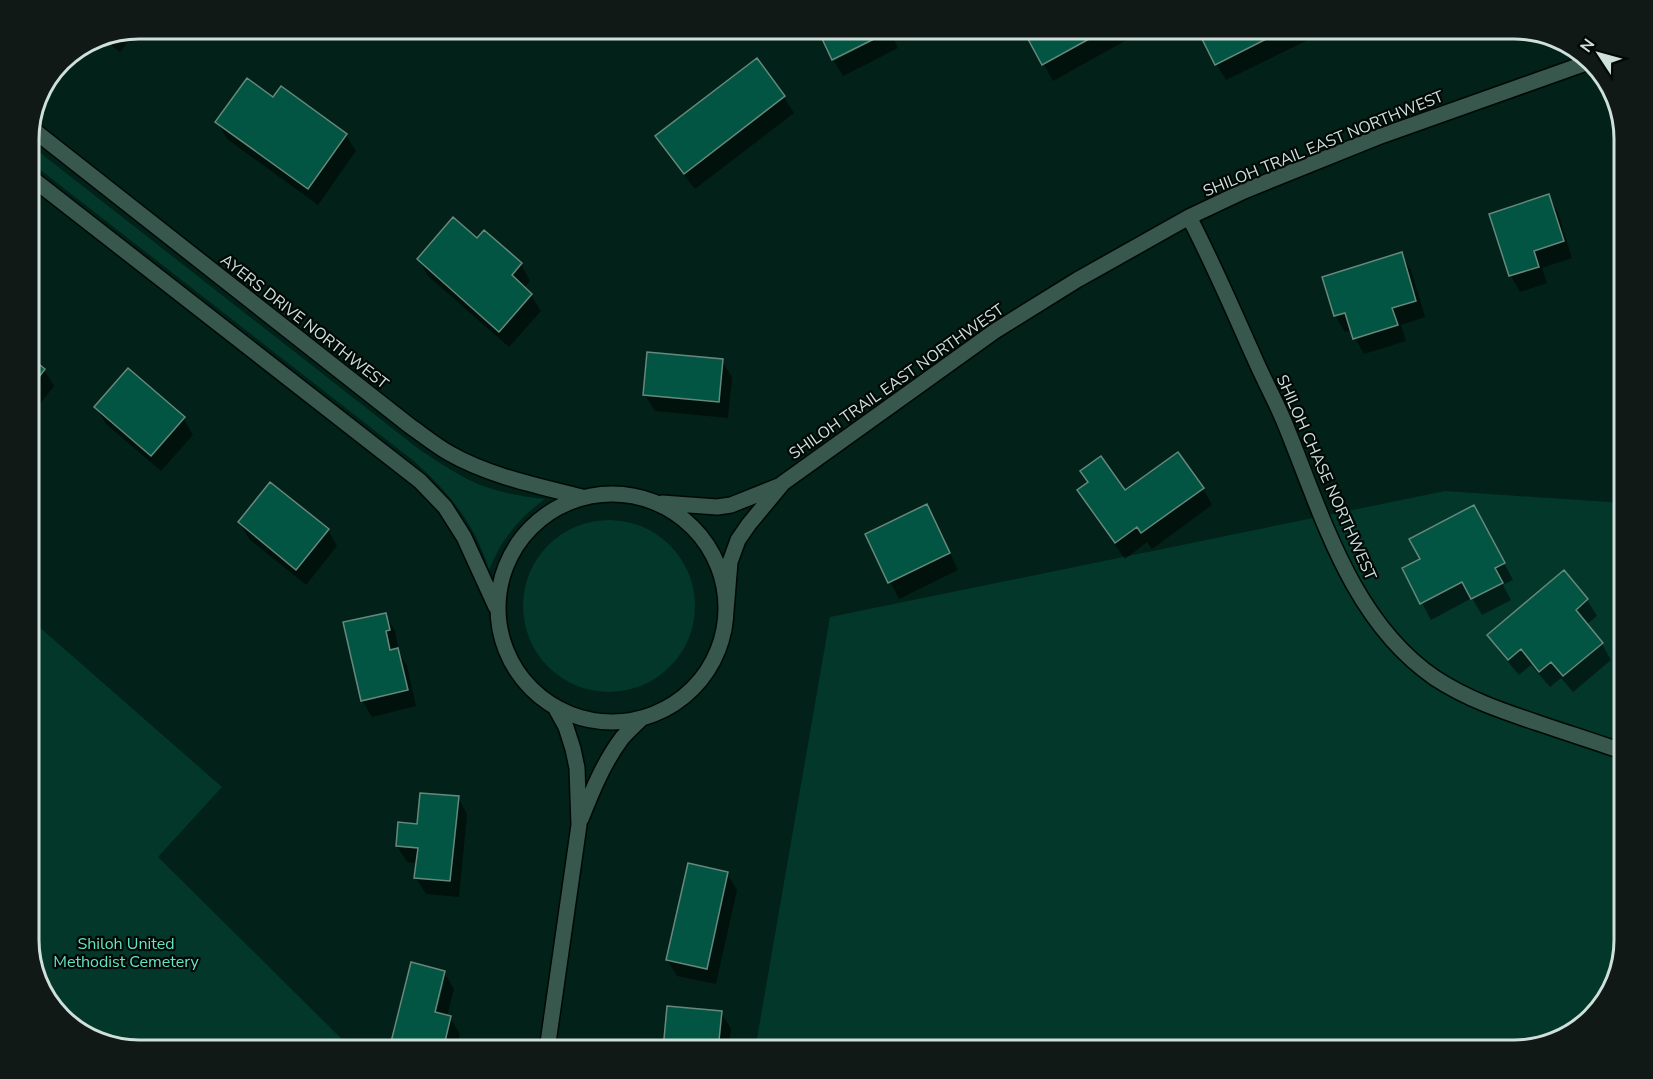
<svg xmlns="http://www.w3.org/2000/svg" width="1653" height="1079" font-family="'Nunito Sans',sans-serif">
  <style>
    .green { fill: #02372a }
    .shadow { fill: #0007; fill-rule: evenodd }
    .building { fill: #025542; stroke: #67887c; stroke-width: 1.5 }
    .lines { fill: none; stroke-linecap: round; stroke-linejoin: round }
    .minor-casing { stroke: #000905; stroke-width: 18 }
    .minor { stroke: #38574d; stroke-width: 15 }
    .labels { text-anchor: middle; stroke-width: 4.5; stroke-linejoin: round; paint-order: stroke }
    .street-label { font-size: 16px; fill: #cfe0da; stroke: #010805 }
    .park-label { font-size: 16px; fill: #66e7c1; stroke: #010805 }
    .rim { fill: none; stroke: #cfe0da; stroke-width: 3 }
  </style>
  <rect width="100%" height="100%" fill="#022118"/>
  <path class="green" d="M 29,144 L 420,450 C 442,464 464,480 489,488 C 507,494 526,497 545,499 C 519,518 501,540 489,570 C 475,524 450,494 415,462 L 29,161 Z
    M 1445,491 L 1624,503 L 1624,940 L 1606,1001 L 1569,1036 L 1514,1050 L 755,1050 L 830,617 Z
    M523 606a86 86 0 1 1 172 0a86 86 0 1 1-172 0Z
    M 29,618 L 222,787 L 158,857 L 353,1050 L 139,1050 L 78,1032 L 43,995 L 29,947 Z"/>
  <path class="shadow" d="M 897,28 L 917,28 L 894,40 L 898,48 L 843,76 L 834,61 Z
    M 1024,28 L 1148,28 L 1053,81 Z
    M 1206,28 L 1305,28 L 1310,39 L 1226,80 L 1216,64 Z
    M 1408,28 L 1442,28 L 1442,29 L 1414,39 Z
    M 138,29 L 120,52 L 99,36 Z
    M 757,60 L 784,97 L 794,113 L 695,189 L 666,152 L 657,136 Z
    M 273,99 L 346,135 L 356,151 L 318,205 L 227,139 L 217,122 Z
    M 1549,196 L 1558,213 L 1572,258 L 1542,268 L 1547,283 L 1520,292 L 1511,276 L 1491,215 Z
    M 477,240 L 521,264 L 530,281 L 524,288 L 531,295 L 541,311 L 509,347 L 428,276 L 419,260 Z
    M 1401,254 L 1411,270 L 1425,317 L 1401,325 L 1406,341 L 1364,354 L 1355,338 L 1352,330 L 1345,332 L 1335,315 Z
    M 29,358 L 44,370 L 54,386 L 29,418 Z
    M 722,361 L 732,377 L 728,418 L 655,411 L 645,395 Z
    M 96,407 L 183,418 L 193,435 L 161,471 L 106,424 Z
    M 1203,489 L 1212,505 L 1152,549 L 1147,542 L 1125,559 L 1088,507 L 1079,491 L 1125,492 Z
    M 935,522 L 958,570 L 899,599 L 867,535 Z
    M 240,523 L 328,530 L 337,546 L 306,585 L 249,539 Z
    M 1483,524 L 1513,580 L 1503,585 L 1511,600 L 1482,615 L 1472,598 L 1431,620 L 1404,569 Z
    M 1564,572 L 1587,600 L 1597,616 L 1586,625 L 1602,644 L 1611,660 L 1573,692 L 1561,678 L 1550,687 L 1531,665 L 1519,675 L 1499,651 L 1489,635 Z
    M 385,614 L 395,631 L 398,646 L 396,647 L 407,666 L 416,706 L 372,717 L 362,700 Z
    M 458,798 L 467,814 L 459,897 L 426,894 L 416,878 L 418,863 L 407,862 L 397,846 L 419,825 Z
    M 727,873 L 737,890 L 716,984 L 677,976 L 667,960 Z
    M 412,964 L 444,972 L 454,989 L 447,1017 L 450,1018 L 460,1034 L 456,1050 L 391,1050 ZM 441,983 L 444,983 L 434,1020 L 431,1019 Z
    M 669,1008 L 721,1013 L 731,1029 L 728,1050 L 664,1050 Z"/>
  <path class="building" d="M 817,28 L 889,28 L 890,31 L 832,60 Z
    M 1022,28 L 1109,28 L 1042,65 Z
    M 1203,28 L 1288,28 L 1215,65 L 1198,31 Z
    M 757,58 L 785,96 L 684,174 L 655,136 Z
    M 247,78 L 273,97 L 281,86 L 347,134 L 308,189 L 215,122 Z
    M 1549,194 L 1564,241 L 1534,251 L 1539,267 L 1509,276 L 1489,214 Z
    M 453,217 L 477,238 L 484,230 L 522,263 L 512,275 L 532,294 L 499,332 L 417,259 Z
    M 1402,252 L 1416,301 L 1392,308 L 1398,325 L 1353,339 L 1345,313 L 1334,316 L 1322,277 Z
    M 647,352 L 723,359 L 719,402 L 643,395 Z
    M 29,356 L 45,369 L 29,390 Z
    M 128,368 L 185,417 L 151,456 L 94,407 Z
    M 1178,452 L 1204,488 L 1141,533 L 1137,527 L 1115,543 L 1077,490 L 1088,482 L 1080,471 L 1101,456 L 1125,490 Z
    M 270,482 L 329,529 L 296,570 L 238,522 Z
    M 927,504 L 950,553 L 888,583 L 865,534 Z
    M 1474,505 L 1505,563 L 1495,568 L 1503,583 L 1471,599 L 1462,582 L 1420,604 L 1402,568 L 1420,559 L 1409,539 Z
    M 1564,570 L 1588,599 L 1576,610 L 1603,643 L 1563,676 L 1551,662 L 1539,672 L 1521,649 L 1508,660 L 1487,635 Z
    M 386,613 L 390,630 L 386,631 L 390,650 L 398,648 L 408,690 L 361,701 L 343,622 Z
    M 420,793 L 459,796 L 450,881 L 414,878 L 418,848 L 396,846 L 398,822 L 417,824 Z
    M 688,863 L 728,872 L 707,969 L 666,960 Z
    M 411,962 L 445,971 L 435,1012 L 451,1016 L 443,1050 L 389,1050 Z
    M 667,1006 L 722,1011 L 718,1050 L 663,1050 Z"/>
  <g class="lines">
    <g class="minor-casing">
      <path id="minor" d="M 31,128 L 410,426 C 423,435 435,445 449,453 C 489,476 538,486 582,497
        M 29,176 L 420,481 L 445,507 L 464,537 L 496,607
        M 1189,217 C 1213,263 1233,310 1254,357 C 1263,378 1274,398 1283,419 C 1321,510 1349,619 1435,678 C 1467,699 1502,711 1538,723 C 1567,733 1596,742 1624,752
        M498 608a114 114 0 1 1 228 0a114 114 0 1 1-228 0Z
        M 662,503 L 717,507 L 731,505 L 781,485
        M 726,611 L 730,562 L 738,540 L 749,524 L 783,483 L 995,331 L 1077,280 L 1189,217 L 1244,191 L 1378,137 L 1589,62
        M 581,819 C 592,791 604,762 622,738 C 628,731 636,724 642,718
        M 547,1050 L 579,825 L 577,768 L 573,749 L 566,727 L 555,707"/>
    </g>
    <use href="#minor" class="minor"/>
  </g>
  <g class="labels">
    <g class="street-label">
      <text transform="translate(1323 143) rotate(-22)" y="6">SHILOH TRAIL EAST NORTHWEST</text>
      <text transform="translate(305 321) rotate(38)" y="6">AYERS DRIVE NORTHWEST</text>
      <text transform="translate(896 381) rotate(-35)" y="6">SHILOH TRAIL EAST NORTHWEST</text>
      <text transform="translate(1327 477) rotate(66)" y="6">SHILOH CHASE NORTHWEST</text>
    </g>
    <g class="park-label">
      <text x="126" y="949">Shiloh United<tspan x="126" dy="18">Methodist Cemetery</tspan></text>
    </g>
  </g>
  <path d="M0 0H1653V1079H0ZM139 39H1514A100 100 0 0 1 1614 139V940A100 100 0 0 1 1514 1040H139A100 100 0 0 1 39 940V139A100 100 0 0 1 139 39Z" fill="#111916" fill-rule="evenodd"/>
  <path class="rim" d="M139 39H1514A100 100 0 0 1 1614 139V940A100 100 0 0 1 1514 1040H139A100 100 0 0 1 39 940V139A100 100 0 0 1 139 39Z"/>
  <g transform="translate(1599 54) rotate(306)" stroke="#010805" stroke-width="4.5" paint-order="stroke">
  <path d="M0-4.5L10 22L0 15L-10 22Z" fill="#cfe0da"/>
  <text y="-9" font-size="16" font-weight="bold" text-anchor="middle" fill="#cfe0da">N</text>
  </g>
</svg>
